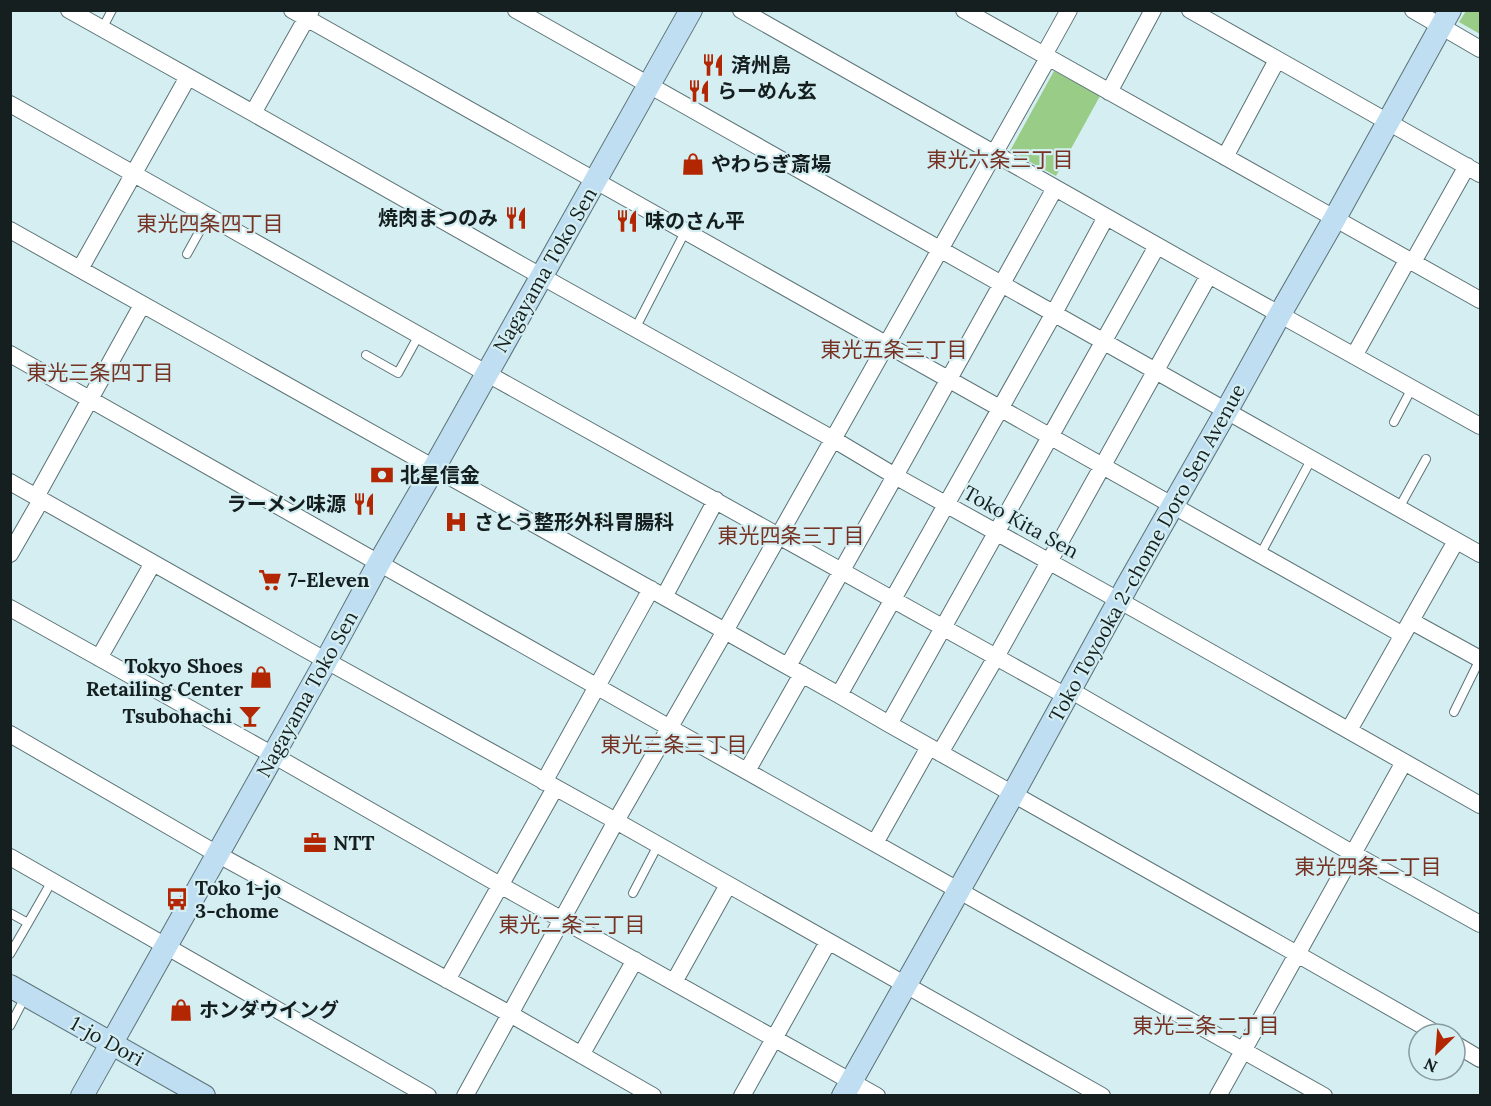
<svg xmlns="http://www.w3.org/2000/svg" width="1491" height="1106" font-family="Lora,'Noto Sans JP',serif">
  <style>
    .green { fill: #99cc87 }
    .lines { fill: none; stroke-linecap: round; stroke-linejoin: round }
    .lane-casing { stroke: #5b7275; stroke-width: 10 }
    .street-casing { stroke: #5b7275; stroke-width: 18 }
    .secondary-casing { stroke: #5b7275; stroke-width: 24 }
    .lane { stroke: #fff; stroke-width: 8 }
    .street { stroke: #fff; stroke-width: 16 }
    .secondary { stroke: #bfdef2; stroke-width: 22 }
    .labels { text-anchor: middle; stroke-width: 4.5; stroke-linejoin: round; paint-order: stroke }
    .poi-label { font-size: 20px; font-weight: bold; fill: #151f20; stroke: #d4eef2; text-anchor: start }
    .street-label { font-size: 20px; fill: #151f20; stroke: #d4eef2 }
    .neighbourhood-label { font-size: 21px; fill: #763223; stroke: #d4eef2 }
  </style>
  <rect width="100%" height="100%" fill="#d4eef2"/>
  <path class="green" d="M 1466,11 L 1480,11 L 1480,34 L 1459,22 Z
    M 1054,71 L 1100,96 L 1056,176 L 1010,151 Z"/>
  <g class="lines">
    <g class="lane-casing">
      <path id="lane" d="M 102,29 L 112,10
        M 187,254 L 208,216
        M 635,329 L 685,232
        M 366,355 L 398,373 L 419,335
        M 1394,422 L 1412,388
        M 1399,508 L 1426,459
        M 1260,555 L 1312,458
        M 1454,712 L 1480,659
        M 633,893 L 658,845
        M 10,913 L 28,923 L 52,881
        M 10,954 L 28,923
        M 10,1026 L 25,997"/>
    </g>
    <g class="street-casing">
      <path id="street" d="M 69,10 L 253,113 L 523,266 L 833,439 L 895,476 L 1138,611 L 1480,805
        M 292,10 L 1403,635
        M 516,10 L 1480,554
        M 741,10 L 1209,275 L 1480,426
        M 964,10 L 1480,300
        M 1190,10 L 1480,174
        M 1413,10 L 1480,49
        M 1044,55 L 1069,10
        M 1109,92 L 1153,10
        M 10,104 L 486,373 L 1066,696
        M 253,113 L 311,10
        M 1225,157 L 1277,60
        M 10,230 L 839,695 L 889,724 L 1297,954 L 1437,1034
        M 1413,262 L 1467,166
        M 80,269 L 188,77
        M 10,354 L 670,728 L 1324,1096
        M 1354,356 L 1408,259
        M 10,482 L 307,650 L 616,821 L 1102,1096
        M 36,497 L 142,305
        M 10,554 L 41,500
        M 664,597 L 716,500
        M 10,608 L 273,755 L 500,885 L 877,1096
        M 1411,621 L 1480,659
        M 99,658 L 153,563
        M 788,666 L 895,476 L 1055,188
        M 1070,690 L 1352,853 L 1480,924
        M 839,695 L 1054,313 L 1106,217
        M 889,724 L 1157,246
        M 1349,730 L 1456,541
        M 10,734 L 217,854 L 510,1014 L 653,1096
        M 940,753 L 996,657 L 1209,275
        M 747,771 L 802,674
        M 544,782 L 651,589
        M 875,843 L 929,747
        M 10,857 L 428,1096
        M 447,980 L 555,788
        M 674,982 L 728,885
        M 1455,1044 L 1480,1059
        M 581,1055 L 635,960
        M 465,1096 L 616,821 L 725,631 L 1048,58
        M 742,1096 L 828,942
        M 1218,1096 L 1404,762"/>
    </g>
    <g class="secondary-casing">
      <path id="secondary" d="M 10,986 L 204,1096
        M 82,1096 L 326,661 L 379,563 L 434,468 L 691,10
        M 843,1096 L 1013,794 L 1127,586 L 1227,410 L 1280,314 L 1335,218 L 1450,10"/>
    </g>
    <use href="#lane" class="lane"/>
    <use href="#street" class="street"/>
    <use href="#secondary" class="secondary"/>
  </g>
  <defs>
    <g id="restaurant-bare" transform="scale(1.8)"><path d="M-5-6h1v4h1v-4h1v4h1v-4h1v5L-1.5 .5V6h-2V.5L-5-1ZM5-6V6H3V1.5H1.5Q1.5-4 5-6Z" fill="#b22602" stroke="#d4eef2" stroke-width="2.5" paint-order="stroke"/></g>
    <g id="shop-bare" transform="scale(1.8)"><path d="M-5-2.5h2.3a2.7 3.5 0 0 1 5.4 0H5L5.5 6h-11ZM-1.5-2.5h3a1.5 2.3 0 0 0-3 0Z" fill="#b22602" stroke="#d4eef2" stroke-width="2.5" paint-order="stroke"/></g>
    <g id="bank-bare" transform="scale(1.8)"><path d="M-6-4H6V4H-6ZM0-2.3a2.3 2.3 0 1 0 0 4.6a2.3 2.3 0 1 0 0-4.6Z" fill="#b22602" stroke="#d4eef2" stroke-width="2.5" paint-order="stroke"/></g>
    <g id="hospital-bare" transform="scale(1.8)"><path d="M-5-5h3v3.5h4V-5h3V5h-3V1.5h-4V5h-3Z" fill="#b22602" stroke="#d4eef2" stroke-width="2.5" paint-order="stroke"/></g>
    <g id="supermarket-bare" transform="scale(1.8)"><path d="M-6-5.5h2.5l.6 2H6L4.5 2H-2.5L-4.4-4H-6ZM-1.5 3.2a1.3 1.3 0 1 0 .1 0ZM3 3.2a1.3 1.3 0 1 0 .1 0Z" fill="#b22602" stroke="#d4eef2" stroke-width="2.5" paint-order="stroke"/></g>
    <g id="bar-bare" transform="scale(1.8)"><path d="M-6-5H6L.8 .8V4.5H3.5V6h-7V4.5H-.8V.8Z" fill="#b22602" stroke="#d4eef2" stroke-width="2.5" paint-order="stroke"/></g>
    <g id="office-bare" transform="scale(1.8)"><path d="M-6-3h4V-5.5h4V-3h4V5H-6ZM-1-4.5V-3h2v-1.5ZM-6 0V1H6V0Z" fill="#b22602" stroke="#d4eef2" stroke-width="2.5" paint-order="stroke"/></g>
    <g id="bus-bare" transform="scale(1.8)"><path d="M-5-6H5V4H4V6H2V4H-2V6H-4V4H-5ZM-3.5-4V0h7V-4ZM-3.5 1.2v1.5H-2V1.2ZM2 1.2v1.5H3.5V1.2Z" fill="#b22602" stroke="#d4eef2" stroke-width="2.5" paint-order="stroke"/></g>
  </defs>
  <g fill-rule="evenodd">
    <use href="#restaurant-bare" x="713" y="65"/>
    <use href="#restaurant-bare" x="699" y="91"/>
    <use href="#shop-bare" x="693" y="164"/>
    <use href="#restaurant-bare" x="516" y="218"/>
    <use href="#restaurant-bare" x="627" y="221"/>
    <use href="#bank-bare" x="382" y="475"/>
    <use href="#restaurant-bare" x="364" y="504"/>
    <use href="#hospital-bare" x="456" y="522"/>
    <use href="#supermarket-bare" x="270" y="580"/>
    <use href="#shop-bare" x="261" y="677"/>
    <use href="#bar-bare" x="250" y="716"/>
    <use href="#office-bare" x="315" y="843"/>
    <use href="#bus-bare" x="177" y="899"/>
    <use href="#shop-bare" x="181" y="1010"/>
  </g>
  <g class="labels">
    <g class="poi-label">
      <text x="731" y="72">済州島</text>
      <text x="717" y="98">らーめん玄</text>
      <text x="711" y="171">やわらぎ斎場</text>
      <text x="498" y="225" text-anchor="end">焼肉まつのみ</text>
      <text x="645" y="228">味のさん平</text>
      <text x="400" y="482">北星信金</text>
      <text x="346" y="511" text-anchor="end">ラーメン味源</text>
      <text x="474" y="529">さとう整形外科胃腸科</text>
      <text x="288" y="587">7-Eleven</text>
      <text x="243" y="673" text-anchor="end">Tokyo Shoes<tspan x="243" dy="23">Retailing Center</tspan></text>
      <text x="232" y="723" text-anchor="end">Tsubohachi</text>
      <text x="333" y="850">NTT</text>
      <text x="195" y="895">Toko 1-jo<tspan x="195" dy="23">3-chome</tspan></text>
      <text x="199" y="1017">ホンダウイング</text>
    </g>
    <g class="street-label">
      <text transform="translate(545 270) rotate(-60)" y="7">Nagayama Toko Sen</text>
      <text transform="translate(1021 522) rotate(29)" y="7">Toko Kita Sen</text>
      <text transform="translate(1147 553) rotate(-61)" y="7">Toko Toyooka 2-chome Doro Sen Avenue</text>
      <text transform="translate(307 694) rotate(-61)" y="7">Nagayama Toko Sen</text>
      <text transform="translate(107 1041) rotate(29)" y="7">1-jo Dori</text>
    </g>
    <g class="neighbourhood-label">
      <text x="1000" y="167">東光六条三丁目</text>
      <text x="210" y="231">東光四条四丁目</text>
      <text x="894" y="357">東光五条三丁目</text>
      <text x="100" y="380">東光三条四丁目</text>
      <text x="791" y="543">東光四条三丁目</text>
      <text x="674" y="752">東光三条三丁目</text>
      <text x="1368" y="874">東光四条二丁目</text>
      <text x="572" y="932">東光二条三丁目</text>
      <text x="1206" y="1033">東光三条二丁目</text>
    </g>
  </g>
  <rect width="1491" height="1106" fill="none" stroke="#151f20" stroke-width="24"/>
  <g transform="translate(1437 1052) rotate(205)"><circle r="28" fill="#d4eef2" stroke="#889b9e" stroke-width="1.5"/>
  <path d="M0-4.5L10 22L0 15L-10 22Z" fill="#b22602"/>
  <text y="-9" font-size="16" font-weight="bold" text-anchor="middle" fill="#151f20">N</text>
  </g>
</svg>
